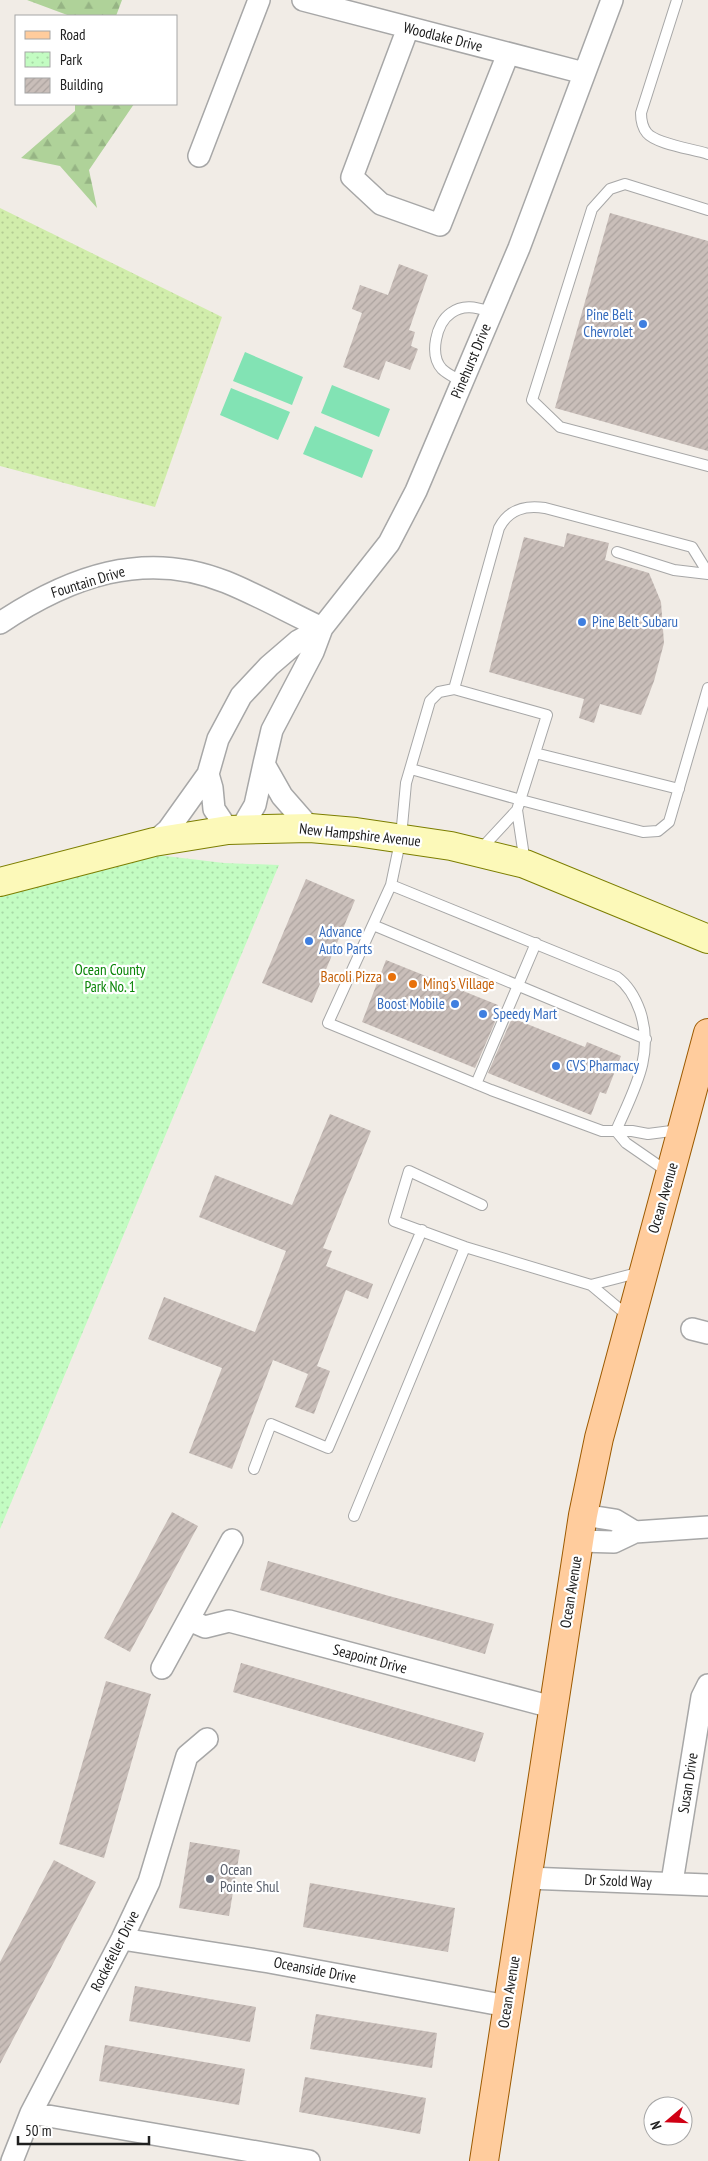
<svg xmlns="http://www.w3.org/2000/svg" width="708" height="2161" font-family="'PT Sans Narrow',sans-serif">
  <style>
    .grass { fill: url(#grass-dots) }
    .forest { fill: url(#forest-firs) }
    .park { fill: url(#park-dots) }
    .pitch { fill: #82e3b4 }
    .building { fill: url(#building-hatch) }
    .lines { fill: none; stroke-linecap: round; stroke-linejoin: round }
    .lane-casing { stroke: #a7a7a7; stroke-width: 12 }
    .street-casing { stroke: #a7a7a7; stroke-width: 24 }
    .secondary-casing { stroke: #7c7e00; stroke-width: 30 }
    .primary-casing { stroke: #9c5a00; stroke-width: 30 }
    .lane { stroke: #fff; stroke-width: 10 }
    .street { stroke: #fff; stroke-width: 21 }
    .secondary { stroke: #fcf9b9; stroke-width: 28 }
    .primary { stroke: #ffcc9d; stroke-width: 28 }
    .shop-dot { fill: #3f7fe0; stroke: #fff; stroke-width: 2 }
    .food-dot { fill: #e8710a; stroke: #fff; stroke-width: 2 }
    .worship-dot { fill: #6b7280; stroke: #fff; stroke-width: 2 }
    .labels { text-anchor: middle; stroke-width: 4.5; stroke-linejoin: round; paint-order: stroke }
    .street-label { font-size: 15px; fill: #202020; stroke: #fff }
    .shop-label { font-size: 15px; fill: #366cbe; stroke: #fff; text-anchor: start }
    .park-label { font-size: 15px; fill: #098507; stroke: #fff }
    .food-label { font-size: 15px; fill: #c56008; stroke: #fff; text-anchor: end }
    .worship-label { font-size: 15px; fill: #5b616d; stroke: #fff; text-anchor: start }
  </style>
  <defs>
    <pattern id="grass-dots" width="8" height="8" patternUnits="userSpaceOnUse" patternTransform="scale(1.25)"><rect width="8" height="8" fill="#d1edab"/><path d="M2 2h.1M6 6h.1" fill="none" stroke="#b3cb93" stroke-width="1.8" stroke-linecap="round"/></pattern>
    <pattern id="forest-firs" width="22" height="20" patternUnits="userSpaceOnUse" patternTransform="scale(1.25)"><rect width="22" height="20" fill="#afd299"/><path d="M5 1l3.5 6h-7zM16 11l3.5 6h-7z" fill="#96b484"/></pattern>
    <pattern id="park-dots" width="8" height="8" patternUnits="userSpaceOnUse" patternTransform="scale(1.25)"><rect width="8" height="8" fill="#c3fcc2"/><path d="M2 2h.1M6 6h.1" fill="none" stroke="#a7d8a6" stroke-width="1.8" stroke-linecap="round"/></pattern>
    <pattern id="building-hatch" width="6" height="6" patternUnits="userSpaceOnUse" patternTransform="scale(1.25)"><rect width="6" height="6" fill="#c9beb9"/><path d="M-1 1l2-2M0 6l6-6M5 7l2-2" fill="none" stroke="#aca39f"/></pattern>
  </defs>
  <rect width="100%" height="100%" fill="#f1ece6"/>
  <path class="grass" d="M 0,208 L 222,317 L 155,507 L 0,466 Z"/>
  <path class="forest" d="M 27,0 L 122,0 L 116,16 L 70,16 Z
    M 75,104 L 134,104 L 89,170 L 97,208 L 60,166 L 21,158 L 75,111 Z"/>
  <path class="park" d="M 157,855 L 224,863 L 279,865 L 0,1529 L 0,889 Z"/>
  <path class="pitch" d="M 245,352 L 303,377 L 292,405 L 233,381 Z
    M 332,385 L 390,409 L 379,437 L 321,413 Z
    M 231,388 L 290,412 L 278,440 L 220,415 Z
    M 315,426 L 373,450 L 362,478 L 303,454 Z"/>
  <path class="building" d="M 610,213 L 708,241 L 708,451 L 555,408 Z
    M 399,264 L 428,275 L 409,330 L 415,332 L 411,346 L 418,349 L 410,370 L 386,361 L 379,380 L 343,367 L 362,313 L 352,309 L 360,285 L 388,295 Z
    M 567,533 L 609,543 L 605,560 L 649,573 L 661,602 L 664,643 L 654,681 L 641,715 L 600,704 L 594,723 L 579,718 L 584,699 L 489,672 L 524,537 L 564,547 Z
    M 306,879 L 355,900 L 312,1003 L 262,983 Z
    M 386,960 L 498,1005 L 495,1011 L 499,1013 L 475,1068 L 362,1022 Z
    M 512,1018 L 585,1047 L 587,1042 L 621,1056 L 606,1094 L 600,1092 L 591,1115 L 488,1073 Z
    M 330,1114 L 371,1131 L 323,1248 L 332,1251 L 326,1266 L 373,1284 L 368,1299 L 346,1290 L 317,1366 L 330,1371 L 314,1414 L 295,1407 L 308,1374 L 273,1360 L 232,1469 L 189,1453 L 222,1368 L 148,1339 L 164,1297 L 255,1332 L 286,1251 L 199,1217 L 215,1175 L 292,1205 Z
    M 172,1512 L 198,1526 L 130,1652 L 104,1638 Z
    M 268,1561 L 389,1596 L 494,1624 L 485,1654 L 260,1590 Z
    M 241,1663 L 484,1733 L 475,1762 L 233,1692 Z
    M 106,1681 L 151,1694 L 104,1858 L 59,1844 Z
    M 190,1842 L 240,1850 L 229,1916 L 179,1908 Z
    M 54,1860 L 96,1882 L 0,2064 L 0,1962 Z
    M 310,1883 L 455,1908 L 448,1952 L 303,1927 Z
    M 135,1986 L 256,2007 L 250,2042 L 129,2021 Z
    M 316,2014 L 437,2033 L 432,2068 L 310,2049 Z
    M 105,2045 L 245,2069 L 239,2105 L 99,2081 Z
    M 305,2077 L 426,2098 L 420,2134 L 299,2112 Z"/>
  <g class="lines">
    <g class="lane-casing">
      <path id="lane" d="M 677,0 L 641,113 C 641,120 642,127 647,133 C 656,144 693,149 708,154
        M 708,210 L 625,184 L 610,189 L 592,209 L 532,400 L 560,427 L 708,466
        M 462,382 C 456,378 447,374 442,369 C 429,355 436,323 451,313 C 464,303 478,308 492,312
        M 617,552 L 674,570 L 708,574
        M 454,689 L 439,692 L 430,701 L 406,783 L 401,837 L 391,885 L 617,977 C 629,986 635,997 640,1011 C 655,1056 633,1091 616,1131 L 632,1131 L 648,1134 L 679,1130
        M 535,753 L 679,789
        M 411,769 L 521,800 L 643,832 L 658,831 L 669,822 L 708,688
        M 517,810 L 525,863
        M 479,851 L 517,810 L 547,715 L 454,689 L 499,528 C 509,509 525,505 545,508 L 692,547 L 708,573
        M 391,885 L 328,1023 L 491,1090 L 602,1131 L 616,1131 L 626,1143 L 668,1172
        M 373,925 L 646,1039
        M 476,1084 L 536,943
        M 482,1205 L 409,1171 L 394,1221 L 465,1247 L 591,1285 L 628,1316
        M 591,1285 L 641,1272
        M 254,1469 L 271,1424 L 328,1448 L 422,1230
        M 354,1516 L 465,1247"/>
    </g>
    <g class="street-casing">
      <path id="street" d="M 303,0 L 584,73
        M 408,28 L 352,177 L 381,204 L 440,225 L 508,54
        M 199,156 L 259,0
        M 0,623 C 69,577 144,549 226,582 C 258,595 290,613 322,628
        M 310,828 L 282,796 L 264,764 L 272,730 L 313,652 L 322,628 L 389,543 L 416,491 L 519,248 L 612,0
        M 241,829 L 255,805 L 264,764
        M 228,830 L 214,809 L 212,788 L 208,774 L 218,739 L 241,696 L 269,666 L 298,641 L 322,628
        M 154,842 L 168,830 L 208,774
        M 692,1329 L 708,1333
        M 583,1515 L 615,1520 L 635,1532
        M 579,1541 L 614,1542 L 635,1532 L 708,1527
        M 189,1620 L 205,1627 L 229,1621 L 552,1707
        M 162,1668 L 232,1540
        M 527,1878 L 708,1885
        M 672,1882 L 702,1697 L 708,1685
        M 122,1939 L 269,1962 L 507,2006
        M 31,2113 L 309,2161
        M 12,2161 L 31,2113 L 122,1939 L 149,1882 L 187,1756 L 207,1739"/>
    </g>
    <g class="secondary-casing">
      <path id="secondary" d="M 0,882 L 154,842 L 228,830 L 310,828 L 356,832 L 451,846 L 525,864 L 708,939"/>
    </g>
    <g class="primary-casing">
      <path id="primary" d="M 484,2161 L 583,1515 L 599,1438 L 708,1033"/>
    </g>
    <use href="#lane" class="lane"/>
    <use href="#street" class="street"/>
    <use href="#secondary" class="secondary"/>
    <use href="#primary" class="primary"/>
  </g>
  <g class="shop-dot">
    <circle cx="643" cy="324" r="5"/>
    <circle cx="582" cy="622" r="5"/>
    <circle cx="309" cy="941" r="5"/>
    <circle cx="455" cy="1004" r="5"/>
    <circle cx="483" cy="1014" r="5"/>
    <circle cx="556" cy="1066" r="5"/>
  </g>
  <g class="food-dot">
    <circle cx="392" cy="977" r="5"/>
    <circle cx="413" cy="984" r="5"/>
  </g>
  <circle class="worship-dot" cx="210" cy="1879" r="5"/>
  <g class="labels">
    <g class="street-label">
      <text transform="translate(443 37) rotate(14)" y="5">Woodlake Drive</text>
      <text transform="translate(471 361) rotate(-67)" y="5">Pinehurst Drive</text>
      <text transform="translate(88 582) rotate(-17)" y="5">Fountain Drive</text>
      <text transform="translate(360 835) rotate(6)" y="5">New Hampshire Avenue</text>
      <text transform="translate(663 1198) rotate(-74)" y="5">Ocean Avenue</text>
      <text transform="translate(571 1592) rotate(-81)" y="5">Ocean Avenue</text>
      <text transform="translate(370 1659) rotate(15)" y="5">Seapoint Drive</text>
      <text transform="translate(688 1783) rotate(-81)" y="5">Susan Drive</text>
      <text transform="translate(618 1881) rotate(2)" y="5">Dr Szold Way</text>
      <text transform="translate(115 1951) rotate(-63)" y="5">Rockefeller Drive</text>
      <text transform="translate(315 1970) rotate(11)" y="5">Oceanside Drive</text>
      <text transform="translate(509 1992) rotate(-81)" y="5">Ocean Avenue</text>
    </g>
    <g class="shop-label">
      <text x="633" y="320" text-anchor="end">Pine Belt<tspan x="633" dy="17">Chevrolet</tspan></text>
      <text x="592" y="627">Pine Belt Subaru</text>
      <text x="319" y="937">Advance<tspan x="319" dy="17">Auto Parts</tspan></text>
      <text x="445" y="1009" text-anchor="end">Boost Mobile</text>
      <text x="493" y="1019">Speedy Mart</text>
      <text x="566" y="1071">CVS Pharmacy</text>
    </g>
    <g class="park-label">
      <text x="110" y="975">Ocean County<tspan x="110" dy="17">Park No. 1</tspan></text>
    </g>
    <g class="food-label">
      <text x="382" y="982">Bacoli Pizza</text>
      <text x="423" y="989" text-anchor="start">Ming's Village</text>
    </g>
    <g class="worship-label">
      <text x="220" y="1875">Ocean<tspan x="220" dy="17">Pointe Shul</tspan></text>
    </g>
  </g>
  <rect x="15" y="15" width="162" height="90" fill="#ffffff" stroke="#a6a6a6"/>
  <rect x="25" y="31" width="25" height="8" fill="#ffcc9d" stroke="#a6a6a6"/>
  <text x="60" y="40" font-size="15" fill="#202020">Road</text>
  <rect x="25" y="52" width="25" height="15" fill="url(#park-dots)" stroke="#a6a6a6"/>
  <text x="60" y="65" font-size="15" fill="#202020">Park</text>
  <rect x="25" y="78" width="25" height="15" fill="url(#building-hatch)" stroke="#a6a6a6"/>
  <text x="60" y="90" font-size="15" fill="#202020">Building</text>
  <g transform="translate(668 2121) rotate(251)"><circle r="24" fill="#ffffff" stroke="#a6a6a6"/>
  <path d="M0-4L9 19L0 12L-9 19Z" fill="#d00014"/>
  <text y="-8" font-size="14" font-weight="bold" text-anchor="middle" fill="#202020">N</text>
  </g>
  <path d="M18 2136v8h131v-8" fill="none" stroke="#202020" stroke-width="2.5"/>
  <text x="25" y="2136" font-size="15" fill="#202020" stroke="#ffffff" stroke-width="4" paint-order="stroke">50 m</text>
</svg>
